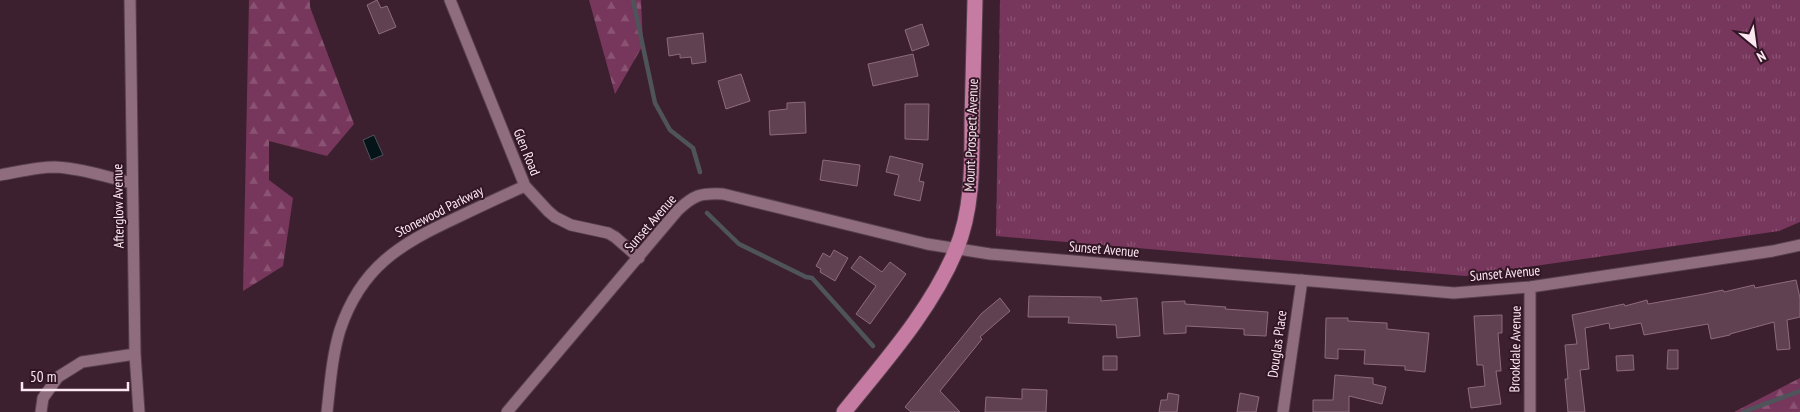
<svg xmlns="http://www.w3.org/2000/svg" width="1800" height="412" font-family="'PT Sans Narrow',sans-serif">
  <style>
    .grass { fill: url(#grass-tufts) }
    .forest { fill: url(#forest-firs) }
    .water { fill: #041418; stroke: #4e5459 }
    .lines { fill: none; stroke-linecap: round; stroke-linejoin: round }
    .stream { stroke: #4e5459; stroke-width: 4.5 }
    .building { fill: #604151; stroke: #8d6b7c }
    .street-casing { stroke: #563f4b; stroke-width: 13 }
    .primary-casing { stroke: #563f4b; stroke-width: 17 }
    .street { stroke: #8f6d7e; stroke-width: 11 }
    .primary { stroke: #c67ba3; stroke-width: 15 }
    .labels { text-anchor: middle; stroke-width: 4; stroke-linejoin: round; paint-order: stroke }
    .street-label { font-size: 14px; fill: #fce8f1; stroke: #321625 }
  </style>
  <defs>
    <pattern id="grass-tufts" width="24" height="20" patternUnits="userSpaceOnUse" patternTransform="scale(1.25)"><rect width="24" height="20" fill="#77365b"/><path d="M3 7l-1-3M5 7V3M7 7l1-3M15 17l-1-3M17 17v-4M19 17l1-3" fill="none" stroke="#8b5373"/></pattern>
    <pattern id="forest-firs" width="22" height="20" patternUnits="userSpaceOnUse" patternTransform="scale(1.25)"><rect width="22" height="20" fill="#77365b"/><path d="M5 1l3.5 6h-7zM16 11l3.5 6h-7z" fill="#8b5373"/></pattern>
  </defs>
  <rect width="100%" height="100%" fill="#3c202f"/>
  <path class="grass" d="M 1000,0 L 1800,0 L 1800,222 L 1779,231 L 1465,276 L 996,236 Z"/>
  <path class="forest" d="M 249,0 L 310,0 L 310,7 L 354,124 L 327,156 L 269,141 L 269,180 L 293,198 L 283,266 L 243,291 Z
    M 589,0 L 641,0 L 643,45 L 615,94 Z
    M 1800,378 L 1800,412 L 1734,412 Z"/>
  <path class="water" d="M 374,135 L 383,155 L 371,160 L 363,140 Z"/>
  <g class="lines">
    <path class="stream" d="M 633,0 L 655,103 L 670,130 L 693,148 L 700,172
      M 707,213 L 739,244 L 806,277 L 812,278 L 873,346
      M 1743,412 L 1800,391"/>
  </g>
  <path class="building" d="M 377,0 L 381,8 L 387,6 L 396,27 L 379,34 L 367,5 Z
    M 922,24 L 929,45 L 912,51 L 905,30 Z
    M 703,33 L 706,62 L 692,64 L 691,57 L 680,58 L 680,54 L 669,56 L 667,38 Z
    M 913,54 L 918,76 L 873,86 L 868,64 Z
    M 741,74 L 750,101 L 726,109 L 718,81 Z
    M 805,102 L 806,133 L 770,135 L 769,111 L 787,109 L 787,103 Z
    M 905,104 L 929,104 L 928,140 L 905,139 Z
    M 890,156 L 923,164 L 919,181 L 924,182 L 920,201 L 894,195 L 899,175 L 886,172 Z
    M 823,160 L 860,165 L 857,186 L 820,180 Z
    M 834,250 L 848,258 L 835,281 L 820,272 L 821,269 L 816,266 L 823,253 L 830,257 Z
    M 860,256 L 882,272 L 890,262 L 906,274 L 870,324 L 856,314 L 876,286 L 851,268 Z
    M 1796,280 L 1800,298 L 1800,317 L 1787,320 L 1790,349 L 1777,350 L 1774,322 L 1730,334 L 1730,335 L 1711,339 L 1708,324 L 1644,335 L 1641,323 L 1610,329 L 1609,323 L 1585,328 L 1589,369 L 1580,370 L 1585,412 L 1568,412 L 1565,379 L 1568,379 L 1565,345 L 1577,344 L 1572,315 L 1624,304 L 1625,306 L 1647,300 L 1648,304 L 1704,294 L 1723,290 L 1724,292 L 1754,285 L 1755,288 Z
    M 1029,296 L 1101,297 L 1101,301 L 1137,298 L 1140,336 L 1117,338 L 1116,325 L 1068,323 L 1069,317 L 1028,317 Z
    M 1000,298 L 1010,311 L 980,337 L 982,339 L 940,391 L 960,412 L 911,412 L 905,407 L 981,314 Z
    M 1185,301 L 1185,304 L 1226,307 L 1225,309 L 1268,312 L 1266,336 L 1244,335 L 1244,329 L 1186,326 L 1186,333 L 1164,334 L 1162,302 Z
    M 1502,315 L 1502,333 L 1498,333 L 1501,371 L 1496,371 L 1501,404 L 1471,408 L 1468,388 L 1485,386 L 1483,365 L 1477,365 L 1474,316 Z
    M 1326,318 L 1348,318 L 1348,321 L 1387,323 L 1387,329 L 1429,333 L 1425,372 L 1405,370 L 1405,366 L 1364,364 L 1365,350 L 1338,349 L 1338,359 L 1325,358 Z
    M 1668,350 L 1678,350 L 1678,369 L 1667,369 Z
    M 1633,355 L 1634,370 L 1617,371 L 1616,356 Z
    M 1103,356 L 1117,356 L 1117,370 L 1103,370 Z
    M 1335,375 L 1373,378 L 1373,384 L 1386,387 L 1382,404 L 1349,396 L 1349,412 L 1313,412 L 1313,400 L 1333,400 Z
    M 1022,389 L 1047,390 L 1046,412 L 985,412 L 986,397 L 1022,399 Z
    M 1168,393 L 1179,395 L 1177,412 L 1159,412 L 1161,400 L 1167,400 Z
    M 1240,393 L 1259,397 L 1256,412 L 1237,412 Z"/>
  <g class="lines">
    <g class="street-casing">
      <path id="street" d="M 130,0 L 135,354 L 139,412
        M 450,0 L 525,186 L 548,211 L 555,217 L 571,225 L 608,233 L 615,237 L 639,258
        M 0,175 C 18,172 37,167 55,167 C 80,168 107,177 132,183
        M 41,412 L 43,398 L 58,377 L 82,362 L 135,354
        M 327,412 C 330,385 332,356 340,330 C 361,267 400,244 456,218 C 479,207 502,196 525,186
        M 507,412 L 678,210 C 694,195 700,193 723,194 L 927,244 L 990,254 L 1454,293 L 1530,287 L 1773,251 L 1800,245
        M 1283,412 L 1302,280
        M 1530,412 L 1530,287"/>
    </g>
    <g class="primary-casing">
      <path id="primary" d="M 844,412 C 885,361 931,310 956,250 C 973,209 972,164 972,122 C 973,81 974,41 975,0"/>
    </g>
    <use href="#street" class="street"/>
    <use href="#primary" class="primary"/>
  </g>
  <g class="labels">
    <g class="street-label">
      <text transform="translate(971 135) rotate(-88)" y="5">Mount Prospect Avenue</text>
      <text transform="translate(527 152) rotate(68)" y="5">Glen Road</text>
      <text transform="translate(118 206) rotate(-91)" y="5">Afterglow Avenue</text>
      <text transform="translate(439 211) rotate(-27)" y="5">Stonewood Parkway</text>
      <text transform="translate(650 223) rotate(-49)" y="5">Sunset Avenue</text>
      <text transform="translate(1104 249) rotate(5)" y="5">Sunset Avenue</text>
      <text transform="translate(1505 273) rotate(-5)" y="5">Sunset Avenue</text>
      <text transform="translate(1277 344) rotate(-82)" y="5">Douglas Place</text>
      <text transform="translate(1515 349) rotate(-89)" y="5">Brookdale Avenue</text>
    </g>
  </g>
  <g transform="translate(1755 45) rotate(151)" stroke="#321625" stroke-width="4" paint-order="stroke">
  <path d="M0-4L9 19L0 12L-9 19Z" fill="#fce8f1"/>
  <text y="-8" font-size="14" font-weight="bold" text-anchor="middle" fill="#fce8f1">N</text>
  </g>
  <path d="M22 382v8h106v-8" fill="none" stroke="#fce8f1" stroke-width="2.5"/>
  <text x="30" y="382" font-size="15" fill="#fce8f1" stroke="#321625" stroke-width="4" paint-order="stroke">50 m</text>
</svg>
